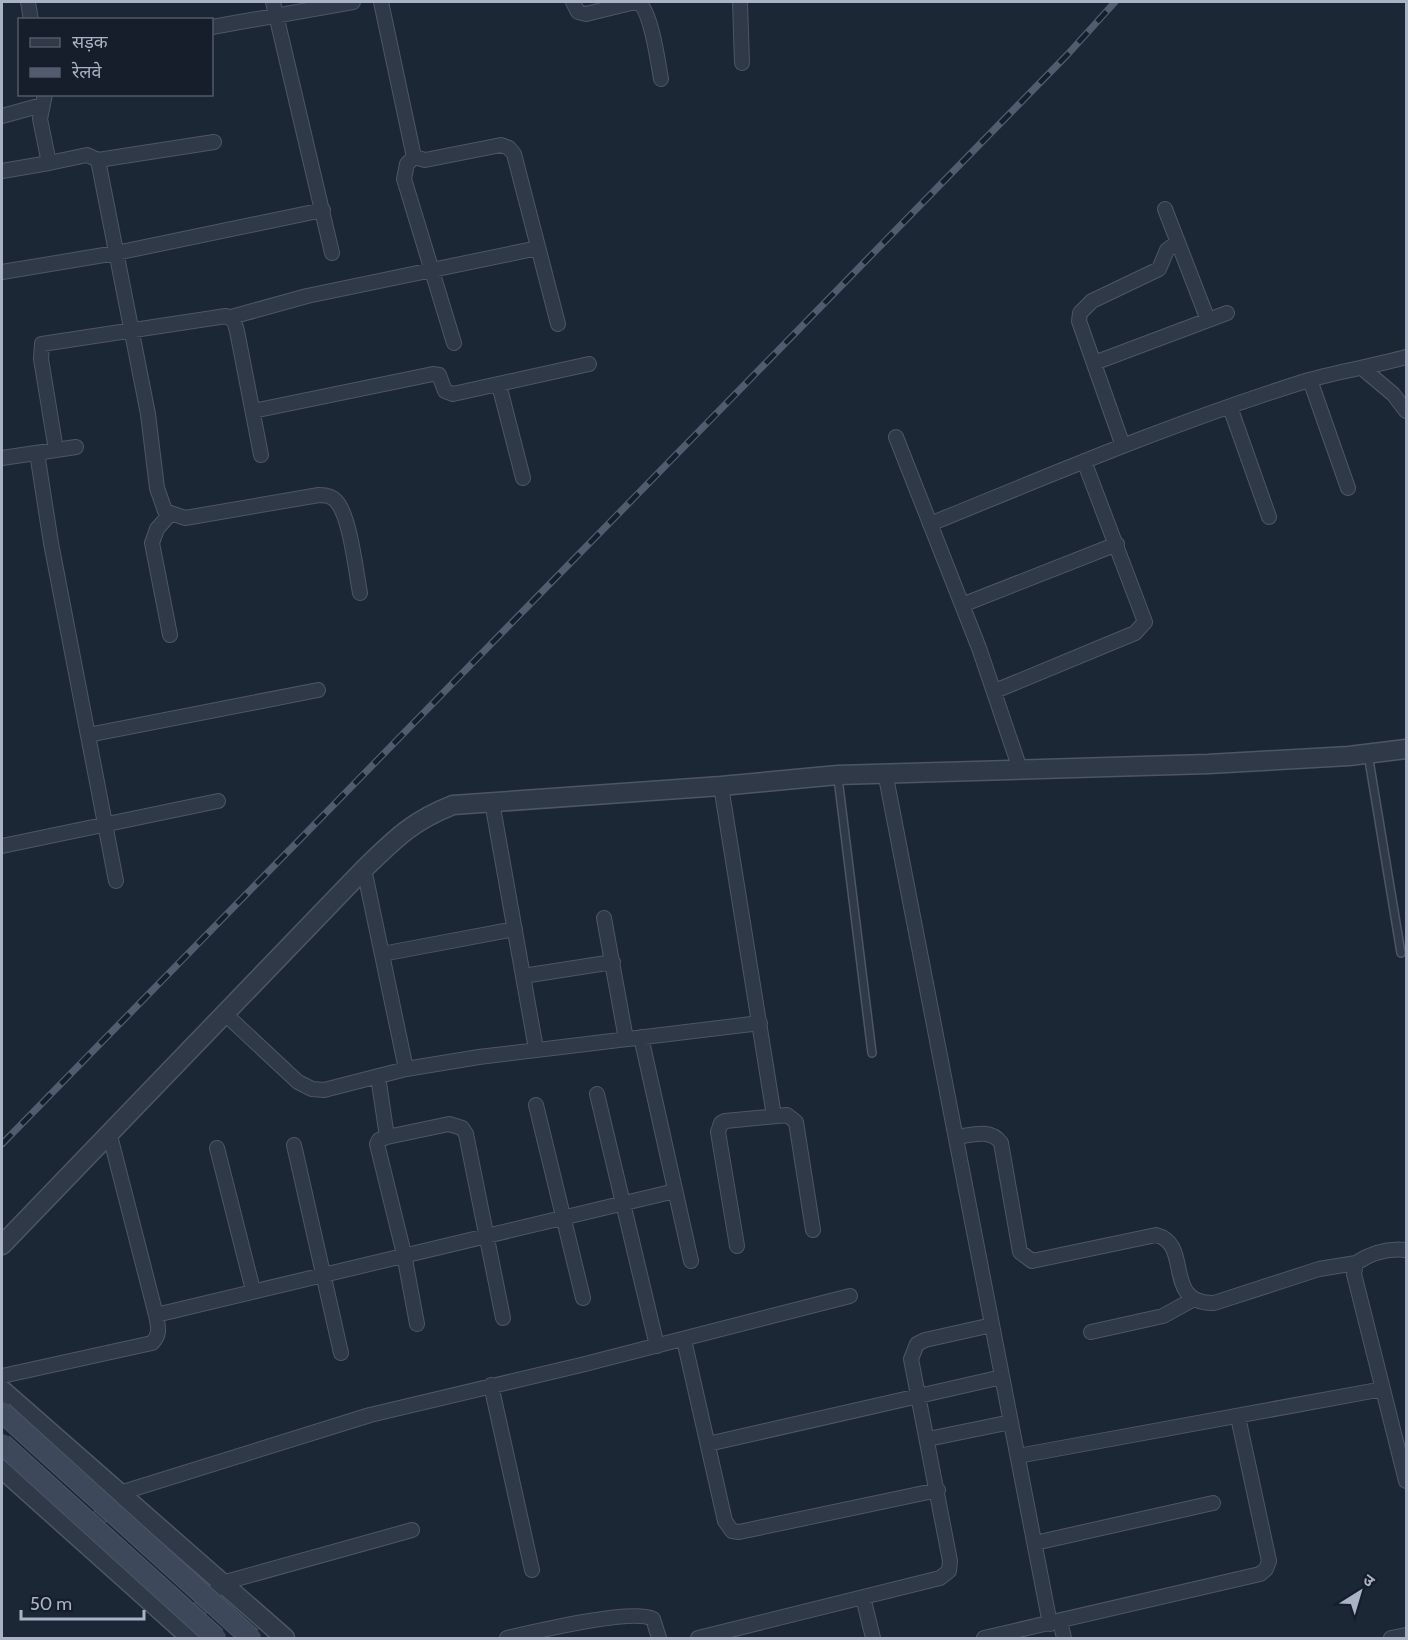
<svg xmlns="http://www.w3.org/2000/svg" width="1408" height="1640" font-family="Cabin,'Noto Sans Devanagari',sans-serif">
  <style>
    .lines { fill: none; stroke-linecap: round; stroke-linejoin: round }
    .service-casing { stroke: #4d5665; stroke-width: 10 }
    .minor-casing { stroke: #4d5665; stroke-width: 16 }
    .tertiary-casing { stroke: #4d5665; stroke-width: 21 }
    .service { stroke: #303947; stroke-width: 7 }
    .minor { stroke: #303947; stroke-width: 14 }
    .tertiary { stroke: #303947; stroke-width: 18 }
    .rail-casing { stroke: #515d6f; stroke-width: 7 }
    .rail { stroke: #161e2b; stroke-width: 4.5; stroke-dasharray: 14; stroke-linecap: butt }
    .secondary-bridge-casing { stroke: #4d5665; stroke-width: 22; stroke-linecap: butt }
    .secondary-bridge { stroke: #3d485a; stroke-width: 20 }
  </style>
  <rect width="100%" height="100%" fill="#1c2736"/>
  <g class="lines">
    <g class="service-casing">
      <path id="service" d="M 1368,754 L 1401,953
        M 838,778 L 872,1053"/>
    </g>
    <g class="minor-casing">
      <path id="minor" d="M 28,2 L 31,20
        M 273,2 L 332,253
        M 381,2 L 414,157 L 425,160 L 501,145 L 509,148 L 514,154 L 558,324
        M 573,2 L 578,12 L 586,14 L 635,2
        M 638,2 C 651,10 658,62 661,79
        M 740,2 L 742,63
        M 212,27 L 353,2
        M 45,94 L 40,119 L 49,163 L 87,155 L 98,160 L 148,414 L 157,488 L 165,511 L 185,518 L 319,495 C 325,495 332,496 336,501 C 350,515 356,572 360,593
        M 2,116 L 42,105
        M 414,157 L 407,164 L 404,179 L 454,343
        M 98,160 L 214,142
        M 2,171 L 49,163
        M 1165,209 L 1208,320
        M 2,272 L 116,253 L 323,210
        M 231,317 L 307,296 L 538,248
        M 1094,363 L 1227,313
        M 1362,368 L 1393,394 L 1406,411
        M 1310,380 L 1348,488
        M 499,385 L 523,478
        M 1230,407 L 1269,517
        M 253,411 L 433,374 L 439,375 L 445,391 L 453,394 L 589,364
        M 896,437 L 979,648 L 1020,769
        M 1123,446 L 1079,321 L 1080,313 L 1092,301 L 1159,269 L 1167,250 L 1178,242
        M 56,450 L 41,359 L 42,344 L 226,316 L 234,321 L 237,331 L 261,455
        M 37,453 L 51,543 L 116,881
        M 2,458 L 76,447
        M 930,524 C 1055,473 1180,420 1309,380 C 1341,371 1374,366 1406,357
        M 962,605 L 1117,544
        M 170,635 L 152,543 L 157,529 L 170,514
        M 995,691 L 1135,633 L 1145,622 L 1084,461
        M 88,735 L 318,690
        M 885,772 L 1050,1624
        M 721,786 L 774,1116
        M 492,802 L 536,1049
        M 2,846 L 218,801
        M 364,869 L 406,1069
        M 604,918 L 626,1039
        M 382,954 L 515,929
        M 523,976 L 613,962
        M 224,1013 L 298,1082 L 312,1089 L 324,1090 L 406,1069 L 479,1057 L 760,1023
        M 641,1037 L 691,1261
        M 378,1076 L 387,1137 L 449,1124 L 462,1128 L 466,1134 L 503,1318
        M 597,1094 L 657,1346
        M 536,1105 L 583,1298
        M 387,1137 L 379,1140 L 377,1144 L 404,1254 L 417,1324
        M 956,1137 C 972,1135 990,1128 1001,1143 L 1020,1252 L 1032,1261 L 1156,1235 C 1193,1244 1162,1304 1214,1303 L 1319,1269 L 1356,1263
        M 294,1145 L 341,1353
        M 217,1148 L 253,1290
        M 737,1246 L 718,1132 L 721,1123 L 725,1121 L 787,1115 L 796,1122 L 813,1230
        M 1406,1250 C 1389,1248 1371,1253 1356,1263 L 1354,1274 L 1406,1481
        M 156,1315 L 675,1191
        M 1091,1332 L 1163,1316 L 1192,1300
        M 684,1340 L 725,1521 L 732,1531 L 739,1532 L 938,1490
        M 2,1376 L 152,1343 C 161,1334 158,1326 156,1315 L 109,1132
        M 491,1385 L 532,1570
        M 928,1439 L 1011,1422
        M 708,1444 L 1002,1377
        M 1018,1456 L 1383,1389
        M 86,1533 L 120,1493 L 370,1415 L 581,1365 L 850,1296
        M 1035,1543 L 1213,1503
        M 863,1597 L 873,1638
        M 189,1621 L 222,1583 L 412,1530
        M 1060,1621 L 1064,1638
        M 507,1638 C 533,1632 633,1608 653,1619 L 659,1638
        M 698,1638 L 940,1578 L 949,1571 L 950,1561 L 911,1359 L 917,1344 L 925,1340 L 992,1325
        M 984,1638 L 1260,1574 L 1266,1569 L 1269,1561 L 1238,1417
        M 1391,1638 L 1406,1635"/>
    </g>
    <g class="tertiary-casing">
      <path id="tertiary" d="M 2,1245 L 364,869 C 395,839 412,821 453,805 L 721,786 L 838,775 L 1208,764 L 1349,756 L 1406,749
        M 2,1390 L 285,1638
        M 2,1469 L 191,1638"/>
    </g>
    <use href="#service" class="service"/>
    <use href="#minor" class="minor"/>
    <use href="#tertiary" class="tertiary"/>
    <g class="rail-casing">
      <path id="rail" d="M 2,1144 L 1068,54 L 1115,2"/>
    </g>
    <use href="#rail" class="rail"/>
    <g class="secondary-bridge-casing">
      <path id="secondary-bridge" d="M 2,1412 L 251,1638
        M 2,1444 L 216,1638"/>
    </g>
    <use href="#secondary-bridge" class="secondary-bridge"/>
  </g>
  <rect width="1408" height="1640" fill="none" stroke="#a9b3c5" stroke-width="6"/>
  <rect x="18" y="18" width="195" height="78" fill="#161e2b" stroke="#515a69" stroke-width="1.5"/>
  <rect x="30" y="38" width="30" height="9" fill="#303947" stroke="#515a69" stroke-width="1.5"/>
  <text x="72" y="48" font-size="18" fill="#a9b3c5">सड़क</text>
  <rect x="30" y="68" width="30" height="9" fill="#515d6f" stroke="#515a69" stroke-width="1.5"/>
  <text x="72" y="78" font-size="18" fill="#a9b3c5">रेलवे</text>
  <g transform="translate(1360 1592) rotate(37)" stroke="#161e2b" stroke-width="4.5" paint-order="stroke">
  <path d="M0-4.5L10 22L0 15L-10 22Z" fill="#a9b3c5"/>
  <text y="-9" font-size="16" font-weight="bold" text-anchor="middle" fill="#a9b3c5">उ</text>
  </g>
  <path d="M21 1610v9h123v-9" fill="none" stroke="#a9b3c5" stroke-width="3"/>
  <text x="30" y="1610" font-size="18" fill="#a9b3c5" stroke="#161e2b" stroke-width="4.5" paint-order="stroke">50 m</text>
</svg>
